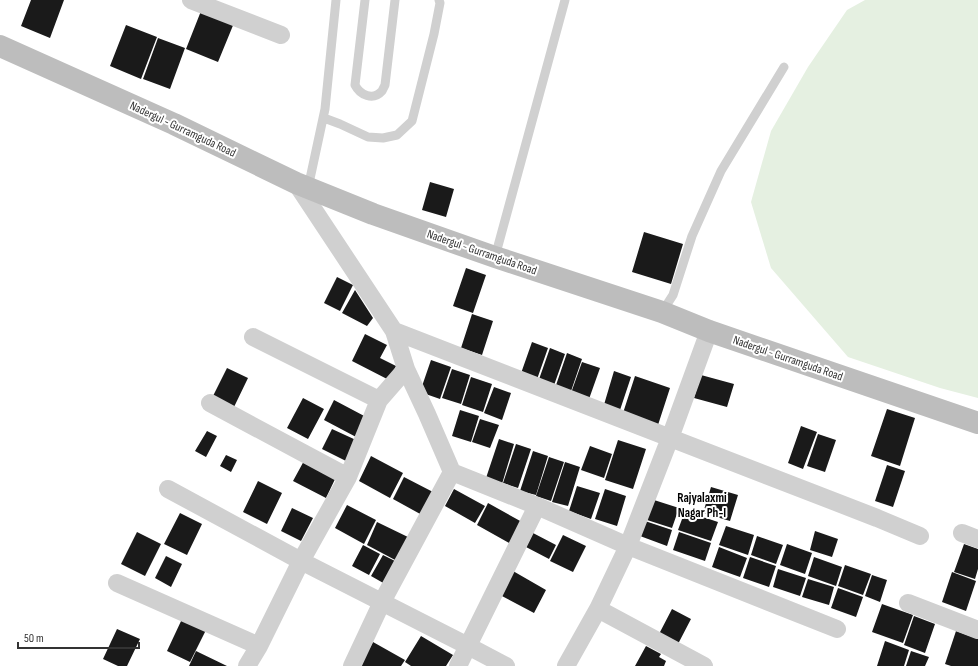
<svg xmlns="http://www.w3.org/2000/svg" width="978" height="666" font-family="'Sofia Sans Condensed',sans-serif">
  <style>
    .green { fill: #e5f0e1 }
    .building { fill: #1a1a1a }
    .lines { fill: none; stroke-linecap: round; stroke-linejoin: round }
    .service { stroke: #d0d0d0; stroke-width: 9 }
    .minor { stroke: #d0d0d0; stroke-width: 18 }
    .secondary { stroke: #bdbdbd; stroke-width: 22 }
    .labels { text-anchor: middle; stroke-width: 4; stroke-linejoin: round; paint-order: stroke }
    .street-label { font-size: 12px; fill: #333; stroke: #fff }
    .neighbourhood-label { font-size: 13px; font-weight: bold; fill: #000; stroke: #fff }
  </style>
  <rect width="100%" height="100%" fill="#fff"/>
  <path class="green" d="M 865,0 L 978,0 L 978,398 L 940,388 L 848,357 L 771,268 L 751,202 L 771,131 L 808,67 L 847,10 Z"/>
  <path class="building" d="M 31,0 L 64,0 L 50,38 L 21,26 Z
    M 201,11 L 234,23 L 218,62 L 186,49 Z
    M 126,25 L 157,37 L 141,79 L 110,66 Z
    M 158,38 L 185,48 L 170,89 L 143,79 Z
    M 430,182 L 454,189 L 446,217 L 422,210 Z
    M 644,232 L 683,244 L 671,284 L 632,272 Z
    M 466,268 L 486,275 L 473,313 L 453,306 Z
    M 337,277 L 353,285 L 340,311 L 324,303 Z
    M 355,290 L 373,318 L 367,326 L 342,313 Z
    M 472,314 L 493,321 L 482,355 L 461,348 Z
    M 365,334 L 387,345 L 380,358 L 396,366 L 389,380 L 352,361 Z
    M 532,342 L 548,348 L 535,385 L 519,379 Z
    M 550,348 L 565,354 L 552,391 L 537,385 Z
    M 567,353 L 582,359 L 569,397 L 554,391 Z
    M 431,360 L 451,367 L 440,399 L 420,392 Z
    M 582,362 L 600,368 L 589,399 L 571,393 Z
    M 227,368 L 248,378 L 234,407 L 213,396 Z
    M 452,369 L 470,375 L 461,404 L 442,398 Z
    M 614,371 L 631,377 L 619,413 L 603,408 Z
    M 701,375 L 734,384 L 727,407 L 694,398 Z
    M 635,376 L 670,388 L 658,425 L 623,413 Z
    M 471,377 L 492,384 L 483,412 L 462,405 Z
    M 494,387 L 511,393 L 502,420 L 484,413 Z
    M 303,398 L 324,409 L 308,439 L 287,428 Z
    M 334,400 L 368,418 L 358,438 L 324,420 Z
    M 887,409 L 915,418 L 900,466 L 871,456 Z
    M 460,410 L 479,416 L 471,442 L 452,436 Z
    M 480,419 L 499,425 L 490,448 L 472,442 Z
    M 801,426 L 817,432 L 803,469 L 788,463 Z
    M 332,429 L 356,440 L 346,461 L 322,449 Z
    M 207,431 L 217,436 L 206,457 L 195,451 Z
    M 818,434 L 836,440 L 825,472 L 807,466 Z
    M 499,439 L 514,444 L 502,484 L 486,478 Z
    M 618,440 L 646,449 L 633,489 L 605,480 Z
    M 516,444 L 531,449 L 518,488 L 503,483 Z
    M 590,446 L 612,454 L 604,478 L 581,470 Z
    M 533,451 L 548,456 L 536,495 L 520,491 Z
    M 226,455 L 237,460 L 231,472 L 220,466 Z
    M 371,456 L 403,473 L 390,498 L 359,481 Z
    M 549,457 L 564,462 L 551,501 L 536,496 Z
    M 305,459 L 337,475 L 326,498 L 293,481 Z
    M 565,462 L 580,467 L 568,506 L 552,502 Z
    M 887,465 L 905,471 L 893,507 L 875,501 Z
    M 404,477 L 433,492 L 422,515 L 393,499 Z
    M 258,481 L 282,493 L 267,524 L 243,512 Z
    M 577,486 L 600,493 L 591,519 L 569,511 Z
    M 711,487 L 738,495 L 730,521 L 703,513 Z
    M 454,489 L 485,506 L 475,523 L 445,506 Z
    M 605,489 L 626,496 L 617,526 L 595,519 Z
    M 654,500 L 679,508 L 672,528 L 647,520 Z
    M 488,503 L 522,522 L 511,544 L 477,525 Z
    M 347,505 L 376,520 L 364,544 L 335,528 Z
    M 292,508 L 313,518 L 301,541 L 281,531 Z
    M 685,511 L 718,522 L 711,541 L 678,530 Z
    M 180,513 L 202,524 L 187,555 L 164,544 Z
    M 645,521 L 672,530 L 667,546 L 640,536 Z
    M 377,522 L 410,538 L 397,561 L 367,545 Z
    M 726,526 L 754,535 L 748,555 L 719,545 Z
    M 815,531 L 838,539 L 832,557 L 810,550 Z
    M 137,532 L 161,544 L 145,576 L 121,564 Z
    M 679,532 L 711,543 L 705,561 L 673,550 Z
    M 533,533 L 556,545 L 549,559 L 526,547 Z
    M 563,535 L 586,546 L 573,572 L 550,561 Z
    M 757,536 L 783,545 L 776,564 L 751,555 Z
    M 787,544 L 812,553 L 805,574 L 780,565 Z
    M 964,544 L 978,549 L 978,569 L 975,579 L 954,572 Z
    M 363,545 L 380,554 L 369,575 L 352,566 Z
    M 719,547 L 747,558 L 740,577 L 712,567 Z
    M 383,555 L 397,562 L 385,584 L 371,576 Z
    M 166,556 L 182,564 L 171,587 L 155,578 Z
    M 750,557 L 776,566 L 769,587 L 743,578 Z
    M 814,557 L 842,567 L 836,586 L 808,576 Z
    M 845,565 L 871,574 L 863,595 L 838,586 Z
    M 778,569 L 806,578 L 800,596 L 773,587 Z
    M 513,571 L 546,590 L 534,613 L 500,595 Z
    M 952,572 L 976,581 L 966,611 L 942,602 Z
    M 872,575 L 887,580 L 880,602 L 865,596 Z
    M 808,579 L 834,587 L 829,605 L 802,597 Z
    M 838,588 L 863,597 L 856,617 L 831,608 Z
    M 882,604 L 913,615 L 903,643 L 872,632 Z
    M 672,609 L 691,619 L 678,644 L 659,634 Z
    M 914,616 L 935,624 L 925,653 L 904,645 Z
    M 182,619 L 206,630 L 190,662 L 167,651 Z
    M 117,629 L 140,639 L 127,666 L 118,666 L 103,659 Z
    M 956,631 L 978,639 L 978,666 L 951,666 L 945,664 Z
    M 421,636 L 453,655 L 446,666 L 411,666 L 405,662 Z
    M 885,641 L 909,650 L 904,666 L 877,666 Z
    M 373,642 L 405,660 L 401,666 L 360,666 Z
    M 646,646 L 661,654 L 659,657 L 666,661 L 664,666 L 635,666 Z
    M 196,651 L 227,666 L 189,666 Z
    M 911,651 L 929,657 L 925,666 L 906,666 Z"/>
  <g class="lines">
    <path class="service" d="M 365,0 L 355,85 C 360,95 373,101 382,91 C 383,89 384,87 385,85 L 395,0
      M 324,118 L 340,124 L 368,137 L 383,138 L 397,135 L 412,121 L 434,34 L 440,3 L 439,0
      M 308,188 L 325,109 L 336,0
      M 495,257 L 565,0
      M 662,312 L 673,295 L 692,236 L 721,171 L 784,67"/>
    <path class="minor" d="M 191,0 L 281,35
      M 296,183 L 394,331 L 406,369 L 427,414 L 452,472 L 537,506 L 628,546 L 837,629
      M 394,331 L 877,518 L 920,536
      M 253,337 L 379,400
      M 210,403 L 348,477
      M 168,489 L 301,561 L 468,646 L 506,666
      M 962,533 L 978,539
      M 117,583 L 259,646
      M 908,603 L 978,630
      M 598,609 L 704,666
      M 247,666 L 259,646 L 301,561 L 348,477 L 379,400 L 406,369
      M 352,666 L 382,602 L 452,472
      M 458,666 L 537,506
      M 566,666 L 598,609 L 628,546 L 670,438 L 709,331"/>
    <path class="secondary" d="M 0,46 L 174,124 L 296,183 L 373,214 L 495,257 L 662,312 L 709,331 L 978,423"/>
  </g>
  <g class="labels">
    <g class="street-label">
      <text transform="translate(183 129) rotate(25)" y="4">Nadergul - Gurramguda Road</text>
      <text transform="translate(482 252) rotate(19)" y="4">Nadergul - Gurramguda Road</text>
      <text transform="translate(788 358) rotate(19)" y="4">Nadergul - Gurramguda Road</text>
    </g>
    <g class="neighbourhood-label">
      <text x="702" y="502">Rajyalaxmi<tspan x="702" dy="15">Nagar Ph-I</tspan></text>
    </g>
  </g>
  <path d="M18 642v6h121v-6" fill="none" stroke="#333333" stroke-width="2"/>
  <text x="24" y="642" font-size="12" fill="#333333" stroke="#ffffff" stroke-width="3" paint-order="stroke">50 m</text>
</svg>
